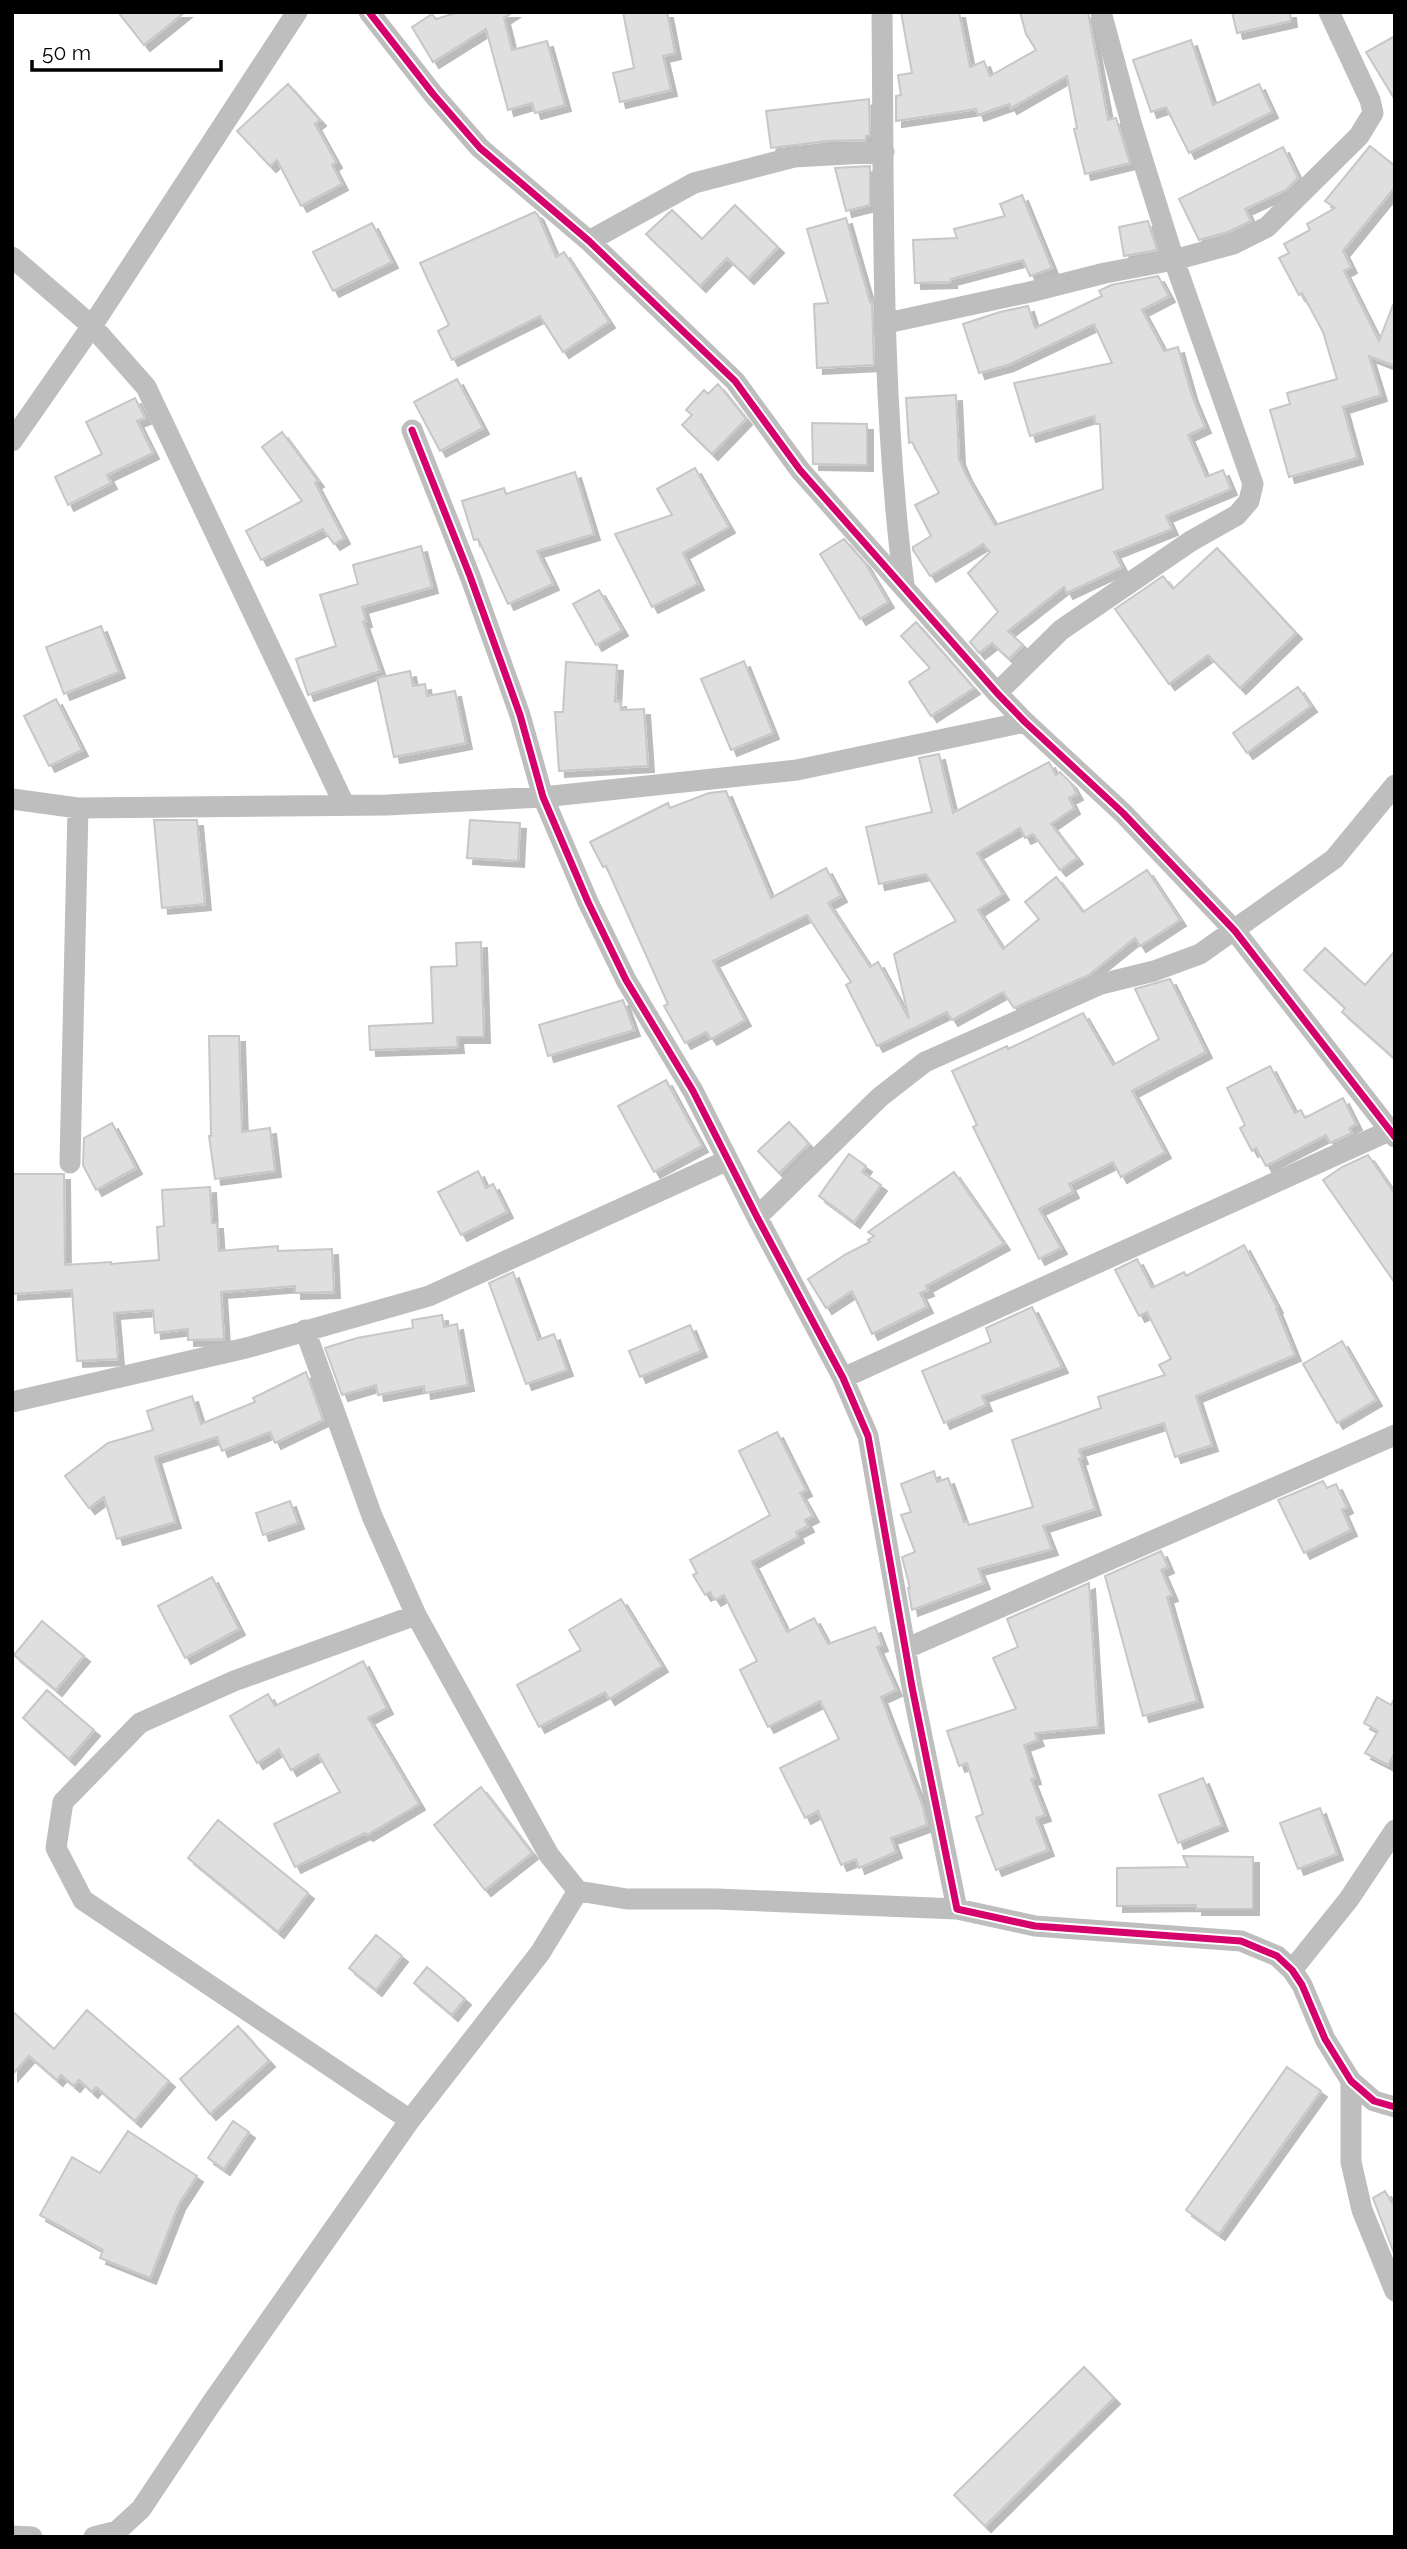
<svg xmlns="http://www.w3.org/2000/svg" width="1407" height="2549" font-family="Raleway,sans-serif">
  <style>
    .building { fill: #dfdfdf; stroke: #c7c7c7; stroke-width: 2; filter: url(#shadow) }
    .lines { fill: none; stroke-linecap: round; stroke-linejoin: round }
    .street { stroke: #bebebe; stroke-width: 21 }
    .cycleway-casing { stroke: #fff; stroke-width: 11 }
    .cycleway { stroke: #d6006c; stroke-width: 7 }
  </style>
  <defs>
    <filter id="shadow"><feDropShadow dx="6" dy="6" stdDeviation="0" flood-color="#0004"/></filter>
  </defs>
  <rect width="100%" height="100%" fill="#fff"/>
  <path class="building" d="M 118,12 L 185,12 L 144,45 Z
    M 459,12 L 513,12 L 504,18 L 512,50 L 547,41 L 565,105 L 535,113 L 532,103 L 508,110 L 486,29 L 433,62 L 412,27 L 432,14 L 436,19 Z
    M 623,12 L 667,12 L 675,53 L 663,56 L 671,90 L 620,102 L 613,73 L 634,68 Z
    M 901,12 L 959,12 L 970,67 L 984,61 L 990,76 L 1036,50 L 1026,34 L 1020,12 L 1088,12 L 1108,120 L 1116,118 L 1130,163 L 1085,174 L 1074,129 L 1077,128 L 1067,76 L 1011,108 L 1009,104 L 978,115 L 976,109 L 896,121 L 896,96 L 901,95 L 898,75 L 912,73 Z
    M 1232,12 L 1290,12 L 1291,21 L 1237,33 Z
    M 1395,36 L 1395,100 L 1366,52 Z
    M 1191,40 L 1213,105 L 1259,84 L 1272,112 L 1189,153 L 1166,107 L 1151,112 L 1133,60 Z
    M 288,84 L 320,120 L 315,124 L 336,162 L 332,165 L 342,184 L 301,206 L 277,160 L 270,166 L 237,131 Z
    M 869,99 L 870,136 L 866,136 L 866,140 L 828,141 L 771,148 L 766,111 Z
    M 1370,146 L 1395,166 L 1395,187 L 1343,251 L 1351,267 L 1344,271 L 1379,341 L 1393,305 L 1395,305 L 1395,366 L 1369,356 L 1381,395 L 1343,407 L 1357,458 L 1289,477 L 1270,410 L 1290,404 L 1287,393 L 1337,379 L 1323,332 L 1302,293 L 1299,295 L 1279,258 L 1289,253 L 1284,244 L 1310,230 L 1307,224 L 1335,208 L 1325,201 Z
    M 1283,147 L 1298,178 L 1286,190 L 1245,209 L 1251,221 L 1228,232 L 1199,240 L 1179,199 Z
    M 870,166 L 870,205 L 846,211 L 835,168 Z
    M 1022,195 L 1052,268 L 1030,276 L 1023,260 L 951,279 L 951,282 L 915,283 L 913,240 L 957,238 L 954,229 L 1005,216 L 1000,204 Z
    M 735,205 L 778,247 L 748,278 L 727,258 L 700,286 L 646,234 L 672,210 L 702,239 Z
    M 535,212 L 538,215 L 556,257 L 564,252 L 609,322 L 563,352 L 540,316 L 452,360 L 438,331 L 449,325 L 420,263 Z
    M 846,218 L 870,302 L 872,301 L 874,365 L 817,368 L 814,304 L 828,303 L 807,229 Z
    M 1148,221 L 1157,250 L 1124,256 L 1119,227 Z
    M 372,223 L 392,262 L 333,291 L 313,252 Z
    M 1158,276 L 1169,296 L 1142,310 L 1164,351 L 1178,347 L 1192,396 L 1205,427 L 1188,435 L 1206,477 L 1223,470 L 1231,489 L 1166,516 L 1172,529 L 1114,552 L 1122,567 L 1067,593 L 1064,587 L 1008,631 L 1023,645 L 1009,659 L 992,643 L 979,653 L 970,642 L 998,612 L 968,573 L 990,552 L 983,544 L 930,576 L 913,550 L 913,547 L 931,536 L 915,505 L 939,493 L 912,442 L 909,443 L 906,398 L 956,395 L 959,459 L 966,475 L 995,525 L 1103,489 L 1100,424 L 1096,424 L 1094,416 L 1030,436 L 1014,383 L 1112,363 L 1094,324 L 1008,365 L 979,373 L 963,324 L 1000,312 L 1028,306 L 1035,328 L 1102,296 L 1099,291 L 1111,285 Z
    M 457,379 L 483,428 L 440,451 L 414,402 Z
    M 718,384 L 746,419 L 712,454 L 682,425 L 692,415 L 686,410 L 704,390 L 708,394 Z
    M 135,398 L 145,418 L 137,421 L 153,453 L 107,475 L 111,483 L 68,505 L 55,477 L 102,454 L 86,422 Z
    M 812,423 L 867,424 L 867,465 L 813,464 Z
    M 282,432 L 318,481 L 315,483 L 344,538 L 334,544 L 323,529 L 261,560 L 246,531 L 302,501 L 262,447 Z
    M 695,468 L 729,527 L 683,553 L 698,584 L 652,607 L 615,534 L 672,515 L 657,489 Z
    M 575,472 L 594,534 L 537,551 L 553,584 L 508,604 L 478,539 L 474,540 L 462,501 L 504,488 L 506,494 Z
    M 844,539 L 865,563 L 888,602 L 860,619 L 820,554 Z
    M 421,546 L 432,587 L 362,607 L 366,621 L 363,622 L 380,671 L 308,695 L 296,659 L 336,646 L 320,595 L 358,584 L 353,565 Z
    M 1217,548 L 1296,633 L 1240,688 L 1208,655 L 1169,684 L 1115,609 L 1163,576 L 1173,589 Z
    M 599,590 L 622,630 L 596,645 L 573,604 Z
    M 916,622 L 974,688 L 931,716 L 909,682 L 930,668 L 901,636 Z
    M 101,626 L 119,672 L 64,694 L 46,647 Z
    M 744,661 L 773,733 L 731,750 L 701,679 Z
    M 566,662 L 617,665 L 615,702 L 620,701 L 621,710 L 644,709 L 648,766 L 559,771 L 555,712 L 563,712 Z
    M 410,671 L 413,686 L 425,684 L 427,696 L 455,691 L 466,743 L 394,757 L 377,678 Z
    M 1298,687 L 1311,706 L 1247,753 L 1233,733 Z
    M 56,699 L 82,750 L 49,766 L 24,716 Z
    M 939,754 L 953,813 L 1049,762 L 1056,775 L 1060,772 L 1071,783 L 1077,794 L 1069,798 L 1074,808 L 1051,824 L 1077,858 L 1060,870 L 1033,834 L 1025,838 L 1020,828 L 977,853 L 1003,894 L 978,910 L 1003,949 L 1039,919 L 1025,902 L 1056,877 L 1083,912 L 1147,870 L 1180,920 L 1140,946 L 1135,938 L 1089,975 L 1014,1008 L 1003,992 L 952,1020 L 947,1012 L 877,1046 L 846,985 L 851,982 L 807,915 L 713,961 L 745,1020 L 711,1039 L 706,1032 L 685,1043 L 664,1006 L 668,1004 L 606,866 L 603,867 L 590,842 L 668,803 L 670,808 L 709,793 L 726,791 L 771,898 L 826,868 L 841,896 L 828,903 L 870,967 L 878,962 L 909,1019 L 894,954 L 956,921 L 926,874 L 879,884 L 866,827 L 932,812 L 919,758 Z
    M 154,820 L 197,820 L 205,904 L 162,908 Z
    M 470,820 L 520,823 L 518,861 L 467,858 Z
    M 481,942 L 484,1037 L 457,1037 L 458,1047 L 370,1050 L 369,1026 L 433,1023 L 431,967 L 457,966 L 456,943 Z
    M 1325,948 L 1365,985 L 1395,951 L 1395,1059 L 1342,1012 L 1345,1008 L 1304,970 Z
    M 1170,979 L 1206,1052 L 1132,1091 L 1165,1152 L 1121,1177 L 1113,1162 L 1069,1184 L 1073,1192 L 1039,1209 L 1061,1248 L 1039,1259 L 973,1127 L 977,1125 L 952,1071 L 1007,1046 L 1008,1049 L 1083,1013 L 1113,1065 L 1159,1039 L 1135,989 Z
    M 623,1000 L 634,1030 L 548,1056 L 539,1025 Z
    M 209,1036 L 239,1036 L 242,1132 L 270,1128 L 275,1171 L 215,1179 L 209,1136 L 211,1136 Z
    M 1270,1066 L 1295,1113 L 1301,1110 L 1305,1118 L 1343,1098 L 1356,1124 L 1349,1128 L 1352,1133 L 1330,1143 L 1326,1135 L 1266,1166 L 1256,1148 L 1252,1151 L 1240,1128 L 1245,1125 L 1227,1088 Z
    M 666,1080 L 702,1146 L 654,1172 L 618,1106 Z
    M 789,1122 L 809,1144 L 779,1173 L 758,1151 Z
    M 112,1123 L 136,1168 L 96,1190 L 83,1165 L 84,1138 Z
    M 849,1154 L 866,1166 L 862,1172 L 881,1185 L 854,1222 L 819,1196 Z
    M 1368,1155 L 1395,1194 L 1395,1283 L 1323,1180 L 1342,1167 Z
    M 478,1171 L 486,1188 L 493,1184 L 507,1212 L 461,1235 L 438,1192 Z
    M 954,1172 L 1004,1244 L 926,1286 L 928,1290 L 920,1293 L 927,1307 L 872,1334 L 852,1291 L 826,1308 L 808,1279 L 846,1254 L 870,1242 L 868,1240 L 874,1236 L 868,1232 Z
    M 12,1174 L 64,1174 L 65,1265 L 111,1262 L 111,1264 L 159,1260 L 157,1227 L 164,1226 L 162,1190 L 210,1187 L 212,1223 L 217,1223 L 219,1251 L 278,1246 L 278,1251 L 332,1249 L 334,1292 L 295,1293 L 295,1286 L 221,1292 L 224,1339 L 188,1340 L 188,1329 L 155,1333 L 153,1310 L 114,1313 L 118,1359 L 77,1361 L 72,1290 L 12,1294 Z
    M 1244,1245 L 1277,1307 L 1276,1308 L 1295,1355 L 1196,1396 L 1212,1445 L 1175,1457 L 1164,1423 L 1079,1450 L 1082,1458 L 1079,1459 L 1095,1509 L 1043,1526 L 1052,1549 L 978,1569 L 984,1583 L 912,1610 L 908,1588 L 910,1588 L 902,1557 L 915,1552 L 901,1515 L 911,1512 L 901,1484 L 934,1471 L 937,1482 L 948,1478 L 964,1522 L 967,1521 L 969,1525 L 1033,1507 L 1012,1440 L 1101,1408 L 1098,1397 L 1165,1375 L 1159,1365 L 1171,1359 L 1147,1312 L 1139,1316 L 1115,1270 L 1137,1259 L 1152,1288 L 1184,1272 L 1186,1276 Z
    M 513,1272 L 538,1340 L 554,1334 L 567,1370 L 526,1384 L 489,1283 Z
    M 1032,1307 L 1062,1367 L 982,1396 L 986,1405 L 944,1423 L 922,1371 L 991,1342 L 986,1328 Z
    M 442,1315 L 444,1327 L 457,1324 L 468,1385 L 425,1393 L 424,1386 L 378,1395 L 376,1385 L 342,1395 L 325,1348 L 357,1338 L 413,1328 L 412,1320 Z
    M 690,1325 L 701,1351 L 640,1377 L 629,1351 Z
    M 1342,1341 L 1376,1400 L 1337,1423 L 1303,1364 Z
    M 306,1372 L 323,1420 L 275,1443 L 270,1432 L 222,1451 L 217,1437 L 155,1457 L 175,1522 L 117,1539 L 104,1497 L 89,1508 L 65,1476 L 108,1443 L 153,1430 L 147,1411 L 192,1396 L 201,1424 L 255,1402 L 253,1398 Z
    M 777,1432 L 806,1490 L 800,1493 L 813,1516 L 805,1520 L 808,1526 L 796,1532 L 798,1537 L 752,1562 L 787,1632 L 814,1618 L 828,1644 L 875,1627 L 882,1645 L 877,1647 L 896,1690 L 881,1697 L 923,1807 L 927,1825 L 891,1838 L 896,1852 L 859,1868 L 856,1859 L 841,1865 L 818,1811 L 805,1818 L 780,1768 L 839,1739 L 820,1701 L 768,1727 L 740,1670 L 757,1661 L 724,1595 L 715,1600 L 710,1592 L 705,1595 L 693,1575 L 697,1573 L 690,1560 L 770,1515 L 739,1451 Z
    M 1323,1481 L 1327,1488 L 1336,1484 L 1347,1507 L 1342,1510 L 1351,1530 L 1304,1553 L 1278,1500 Z
    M 290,1501 L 298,1523 L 263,1535 L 256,1513 Z
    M 1161,1551 L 1168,1567 L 1161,1570 L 1172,1595 L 1167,1597 L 1197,1701 L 1143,1716 L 1105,1576 Z
    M 212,1577 L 239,1629 L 185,1658 L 158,1606 Z
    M 1089,1583 L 1098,1727 L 1035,1733 L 1038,1740 L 1024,1745 L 1035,1778 L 1031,1779 L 1045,1815 L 1036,1818 L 1048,1850 L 996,1870 L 976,1817 L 983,1814 L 967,1763 L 959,1766 L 947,1731 L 1016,1709 L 993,1658 L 1018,1647 L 1007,1619 Z
    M 621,1599 L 662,1666 L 609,1699 L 605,1692 L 539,1727 L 517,1685 L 581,1650 L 569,1630 Z
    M 42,1621 L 84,1656 L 56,1690 L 14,1655 Z
    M 363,1661 L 387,1708 L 368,1718 L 419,1804 L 367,1835 L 365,1833 L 295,1867 L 274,1824 L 340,1792 L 318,1754 L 291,1770 L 279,1749 L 257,1763 L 230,1716 L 268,1694 L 275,1706 Z
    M 47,1690 L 94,1730 L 69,1759 L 23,1718 Z
    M 1377,1697 L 1391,1705 L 1395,1698 L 1395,1752 L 1388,1765 L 1365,1753 L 1378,1731 L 1364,1723 Z
    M 1203,1778 L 1222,1825 L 1178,1843 L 1159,1795 Z
    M 481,1787 L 532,1853 L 485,1890 L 434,1825 Z
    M 1320,1808 L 1337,1854 L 1298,1869 L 1280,1823 Z
    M 218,1820 L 308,1893 L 278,1932 L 188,1858 Z
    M 1183,1856 L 1253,1857 L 1253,1909 L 1196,1909 L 1196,1905 L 1117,1906 L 1117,1868 L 1188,1867 Z
    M 376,1935 L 402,1956 L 376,1990 L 349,1968 Z
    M 427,1967 L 465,1999 L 452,2015 L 414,1983 Z
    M 87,2010 L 169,2081 L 135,2121 L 96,2087 L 92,2092 L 79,2080 L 74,2086 L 61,2075 L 57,2080 L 29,2056 L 12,2075 L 12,2011 L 54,2049 Z
    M 238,2026 L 269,2061 L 210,2114 L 180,2079 Z
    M 1287,2067 L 1321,2091 L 1219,2234 L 1186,2210 Z
    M 233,2121 L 249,2132 L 224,2169 L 208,2158 Z
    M 128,2131 L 197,2176 L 179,2204 L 150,2278 L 100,2258 L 103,2250 L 40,2215 L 72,2157 L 100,2173 Z
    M 1385,2191 L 1395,2208 L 1395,2256 L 1373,2198 Z
    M 1084,2367 L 1114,2398 L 985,2526 L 954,2495 Z"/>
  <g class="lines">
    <path class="street" d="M 369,12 L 433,94 L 480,148 L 589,241 L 735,381 L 800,470 L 997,693 L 1025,722 L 1123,813 L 1235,931 L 1395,1137
      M 882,12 C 884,203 880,396 904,585
      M 589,241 L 694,183 L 794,157 L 884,152
      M 12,257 L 92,326 L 146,387 L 344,804
      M 887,323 L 1030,292 L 1105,273 L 1174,260 L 1233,244 L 1267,227 L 1359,136 L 1373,113 L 1370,100 L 1329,12
      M 412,430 L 470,576 L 520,715 L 543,797 L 588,902 L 626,980 L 693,1091 L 757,1217 L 843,1378 L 868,1436 L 912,1687 L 957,1909 L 1035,1926 L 1241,1941 L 1277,1956 L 1292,1970 L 1302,1985 L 1325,2039 L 1351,2081 L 1374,2101 L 1395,2107
      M 12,441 L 92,326 L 297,12
      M 997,693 L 1061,630 L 1191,541 L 1237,515 L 1249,501 L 1253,484 L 1174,260 L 1132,126 L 1101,12
      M 12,799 L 78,808 L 387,805 L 543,797 L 797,770 L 1025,722
      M 70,1163 L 78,808
      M 757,1217 L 880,1097 L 925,1062 L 1101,984 L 1154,971 L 1200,954 L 1334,859 L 1395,785
      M 305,1330 L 372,1516 L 416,1615 L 549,1855 L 578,1891
      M 843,1378 L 1389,1131
      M 12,1402 L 246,1348 L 429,1296 L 728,1160
      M 905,1649 L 1395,1435
      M 1292,1970 L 1349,1899 L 1395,1830
      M 1351,2081 L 1351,2162 L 1362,2210 L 1395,2291
      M 410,2120 L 83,1900 L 56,1848 L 63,1802 L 140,1723 L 234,1681 L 416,1615
      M 12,2536 L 32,2537
      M 94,2537 L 117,2531 L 141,2509 L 211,2404 L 410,2120 L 540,1953 L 578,1891 L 627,1899 L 717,1899 L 957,1909"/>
    <g class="cycleway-casing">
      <path id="cycleway" d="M 369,12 L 433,94 L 480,148 L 589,241 L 735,381 L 800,470 L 997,693 L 1025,722 L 1123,813 L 1235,931 L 1395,1137
        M 412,430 L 470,576 L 520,715 L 543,797 L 588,902 L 626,980 L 693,1091 L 757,1217 L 843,1378 L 868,1436 L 912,1687 L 957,1909 L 1035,1926 L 1241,1941 L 1277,1956 L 1292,1970 L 1302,1985 L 1325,2039 L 1351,2081 L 1374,2101 L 1395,2107"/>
    </g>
    <use href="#cycleway" class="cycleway"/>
  </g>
  <rect width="1407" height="2549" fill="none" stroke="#000000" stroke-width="28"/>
  <path d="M32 60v10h189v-10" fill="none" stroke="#000000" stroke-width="3.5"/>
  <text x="42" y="60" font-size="21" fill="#000000" stroke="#ffffff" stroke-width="5" paint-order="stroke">50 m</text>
</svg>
